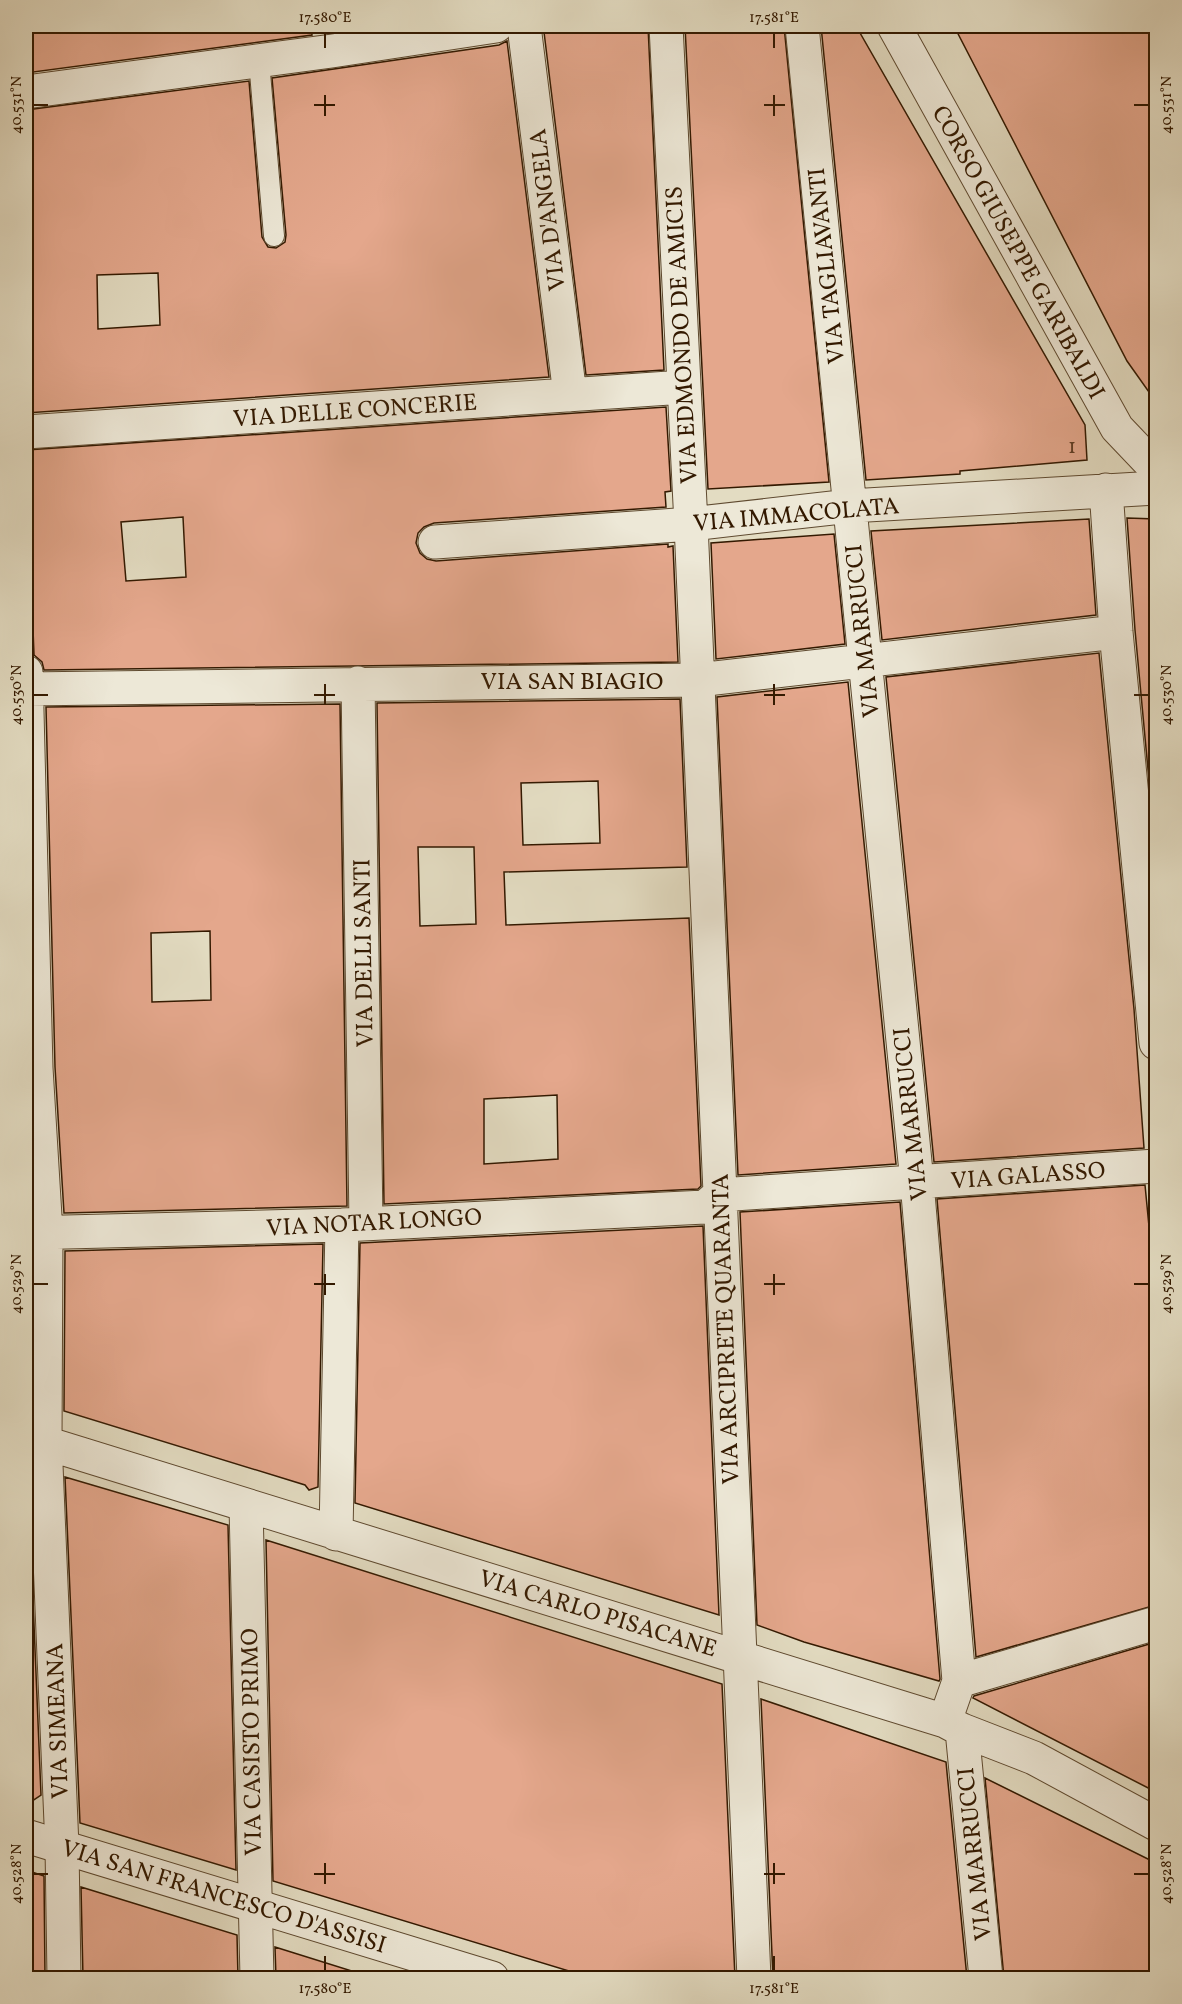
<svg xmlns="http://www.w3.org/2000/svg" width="1182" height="2004" font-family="Vollkorn,serif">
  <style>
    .building { fill: #e4a78c; stroke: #331900; stroke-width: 1.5; fill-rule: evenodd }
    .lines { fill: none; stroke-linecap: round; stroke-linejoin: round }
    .service-casing { stroke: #5f4a30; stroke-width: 22 }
    .minor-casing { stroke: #5f4a30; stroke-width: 35 }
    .tertiary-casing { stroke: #5f4a30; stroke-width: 35 }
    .service { stroke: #ede8d7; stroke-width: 20 }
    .minor { stroke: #ede8d7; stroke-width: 33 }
    .tertiary { stroke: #ede8d7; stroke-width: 33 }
    .ticks { fill: none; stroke: #331900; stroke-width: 2 }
    .labels { text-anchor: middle; stroke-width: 5; stroke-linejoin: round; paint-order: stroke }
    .number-label { font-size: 21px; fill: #5f3c23 }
    .street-label { font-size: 24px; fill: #331900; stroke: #ede8d7 }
    .neatline { fill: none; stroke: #331900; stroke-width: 2 }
    .ticks-label { font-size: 15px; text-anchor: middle; fill: #331900 }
  </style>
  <rect width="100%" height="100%" fill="#e3dcc2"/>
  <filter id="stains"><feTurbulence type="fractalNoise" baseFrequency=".00333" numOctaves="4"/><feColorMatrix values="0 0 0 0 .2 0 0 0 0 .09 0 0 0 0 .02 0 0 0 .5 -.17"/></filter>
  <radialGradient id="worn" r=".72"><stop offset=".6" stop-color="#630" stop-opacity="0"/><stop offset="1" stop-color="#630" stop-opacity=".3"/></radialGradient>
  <path class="building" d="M 26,26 L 311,26 L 312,35 L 26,73 Z
    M 586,26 L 648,26 L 664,370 L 586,375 L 544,32 Z
    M 685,26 L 784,26 L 829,482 L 708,489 Z
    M 821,26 L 856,26 L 1085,425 L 1087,460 L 960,471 L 960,474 L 866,480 Z
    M 954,26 L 1156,26 L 1156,402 L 1127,361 Z
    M 507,41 L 549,377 L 26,413 L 26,110 L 249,81 L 262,237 L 268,247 L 276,248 L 285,242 L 286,235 L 272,78 L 499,45 ZM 158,273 L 160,325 L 98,329 L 97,275 Z
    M 666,407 L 671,491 L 665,492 L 666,507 L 434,523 L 424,527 L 418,533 L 416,543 L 420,553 L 427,559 L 436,561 L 668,544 L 668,547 L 673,546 L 678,662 L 44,670 L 42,662 L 34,655 L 26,450 ZM 183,517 L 186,577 L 126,581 L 121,522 Z
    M 1127,518 L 1156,519 L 1156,855 L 1135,630 Z
    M 1089,519 L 1096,615 L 882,640 L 871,531 Z
    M 834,534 L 845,644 L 716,659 L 711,543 Z
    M 1099,653 L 1134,1009 L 1144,1148 L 934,1162 L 886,677 Z
    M 848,682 L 896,1164 L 738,1175 L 717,697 Z
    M 680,699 L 687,867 L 504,872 L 506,925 L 689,918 L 701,1186 L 698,1189 L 384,1204 L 377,703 ZM 598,781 L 600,843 L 523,845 L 521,783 ZM 418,847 L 474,847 L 476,924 L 420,926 ZM 557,1095 L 558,1159 L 484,1164 L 484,1099 Z
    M 340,704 L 347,1206 L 64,1213 L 55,1067 L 46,707 ZM 210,931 L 211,1000 L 152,1002 L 151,933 Z
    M 1145,1185 L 1156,1299 L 1156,1605 L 976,1657 L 937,1199 Z
    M 900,1202 L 940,1679 L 939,1681 L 804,1642 L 757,1625 L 740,1212 Z
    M 703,1226 L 719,1615 L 355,1503 L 360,1243 Z
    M 323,1244 L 318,1487 L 309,1490 L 305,1485 L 64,1411 L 65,1251 Z
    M 65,1477 L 228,1525 L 236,1870 L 80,1823 Z
    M 26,1527 L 30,1527 L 41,1795 L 26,1805 Z
    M 266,1540 L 722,1684 L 735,1978 L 592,1978 L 273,1881 Z
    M 1156,1642 L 1156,1792 L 973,1698 L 974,1696 Z
    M 761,1699 L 946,1762 L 967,1978 L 773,1978 Z
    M 985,1778 L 1156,1863 L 1156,1978 L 1004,1978 Z
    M 26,1870 L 44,1876 L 45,1978 L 26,1978 Z
    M 81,1887 L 237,1935 L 238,1978 L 83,1978 Z
    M 275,1947 L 355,1972 L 354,1978 L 276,1978 Z"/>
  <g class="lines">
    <g class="service-casing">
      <path id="service" d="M 259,61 L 274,236"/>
    </g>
    <g class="minor-casing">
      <path id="minor" d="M 524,26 L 570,395
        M 666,26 L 691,524 L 754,1978
        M 802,26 L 917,1182 L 959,1681 L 945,1721
        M 26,92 L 332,51 L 496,26
        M 26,432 L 684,387
        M 1106,490 L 1116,632 L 1156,1043
        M 435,542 L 691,524 L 850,506 L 1156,488
        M 26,672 L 36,1068 L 46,1233 L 45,1441 L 62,1847 L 64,1978
        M 358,683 L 366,1223
        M 26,689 L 698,680 L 1116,632
        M 719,1195 L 1156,1166
        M 26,1233 L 342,1225 L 705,1207 L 719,1195
        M 26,1437 L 945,1721 L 962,1730 L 1034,1758 L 1156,1824
        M 246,1506 L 257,1978
        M 336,1534 L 342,1225
        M 959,1681 L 1156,1623
        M 962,1730 L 986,1978"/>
    </g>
    <g class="tertiary-casing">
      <path id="tertiary" d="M 894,26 L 1117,428 L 1156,469
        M 26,1836 L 492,1978"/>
    </g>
    <use href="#service" class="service"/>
    <use href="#minor" class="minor"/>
    <use href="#tertiary" class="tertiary"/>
  </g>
  <path class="ticks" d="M 325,33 L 325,48M 774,33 L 774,48M 325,95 L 325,116M 774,95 L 774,116M 33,105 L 48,105M 314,105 L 335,105M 764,105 L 785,105M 1134,105 L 1149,105M 325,684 L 325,705M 774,684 L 774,705M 33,695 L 48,695M 314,695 L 335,695M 764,695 L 785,695M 1134,695 L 1149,695M 325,1274 L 325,1295M 774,1274 L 774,1295M 33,1284 L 48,1284M 314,1284 L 335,1284M 764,1284 L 785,1284M 1134,1284 L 1149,1284M 325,1863 L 325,1884M 774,1863 L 774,1884M 33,1874 L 48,1874M 314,1874 L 335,1874M 764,1874 L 785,1874M 1134,1874 L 1149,1874M 325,1956 L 325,1971M 774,1956 L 774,1971"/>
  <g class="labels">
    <g class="number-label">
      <text x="1072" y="453">1</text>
    </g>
    <g class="street-label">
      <text transform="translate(547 210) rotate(-97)" y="8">VIA D'ANGELA</text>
      <text transform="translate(1019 252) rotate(61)" y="8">CORSO GIUSEPPE GARIBALDI</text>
      <text transform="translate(826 266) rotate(-96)" y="8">VIA TAGLIAVANTI</text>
      <text transform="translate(681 335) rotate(-93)" y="8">VIA EDMONDO DE AMICIS</text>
      <text transform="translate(355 410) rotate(-4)" y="8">VIA DELLE CONCERIE</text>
      <text transform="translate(796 514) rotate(-5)" y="8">VIA IMMACOLATA</text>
      <text transform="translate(862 631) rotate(-96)" y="8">VIA MARRUCCI</text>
      <text x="572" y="689">VIA SAN BIAGIO</text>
      <text transform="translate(363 953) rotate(-91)" y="8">VIA DELLI SANTI</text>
      <text transform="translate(910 1114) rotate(-96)" y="8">VIA MARRUCCI</text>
      <text transform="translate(1028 1175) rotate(-4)" y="8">VIA GALASSO</text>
      <text transform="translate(374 1222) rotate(-3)" y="8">VIA NOTAR LONGO</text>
      <text transform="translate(725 1329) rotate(-92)" y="8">VIA ARCIPRETE QUARANTA</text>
      <text transform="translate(598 1613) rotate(17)" y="8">VIA CARLO PISACANE</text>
      <text transform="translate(57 1721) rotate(-92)" y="8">VIA SIMEANA</text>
      <text transform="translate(251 1742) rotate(-91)" y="8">VIA CASISTO PRIMO</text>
      <text transform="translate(974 1854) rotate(-96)" y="8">VIA MARRUCCI</text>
      <text transform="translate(224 1896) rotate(17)" y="8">VIA SAN FRANCESCO D'ASSISI</text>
    </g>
  </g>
  <rect width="1182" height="2004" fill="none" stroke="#e3dcc2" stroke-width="66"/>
  <rect x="33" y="33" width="1116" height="1938" class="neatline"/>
  <g class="ticks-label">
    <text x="325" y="22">17.580°E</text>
    <text x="774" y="22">17.581°E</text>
    <text transform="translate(16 105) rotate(-90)" y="5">40.531°N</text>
    <text transform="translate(1166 105) rotate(-90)" y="5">40.531°N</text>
    <text transform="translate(16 695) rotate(-90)" y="5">40.530°N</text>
    <text transform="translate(1166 695) rotate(-90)" y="5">40.530°N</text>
    <text transform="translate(16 1284) rotate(-90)" y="5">40.529°N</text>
    <text transform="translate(1166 1284) rotate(-90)" y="5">40.529°N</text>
    <text transform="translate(16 1874) rotate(-90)" y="5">40.528°N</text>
    <text transform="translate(1166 1874) rotate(-90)" y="5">40.528°N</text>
    <text x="325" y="1993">17.580°E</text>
    <text x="774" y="1993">17.581°E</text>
  </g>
  <rect width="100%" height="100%" filter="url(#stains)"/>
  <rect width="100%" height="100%" fill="url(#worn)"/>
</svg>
